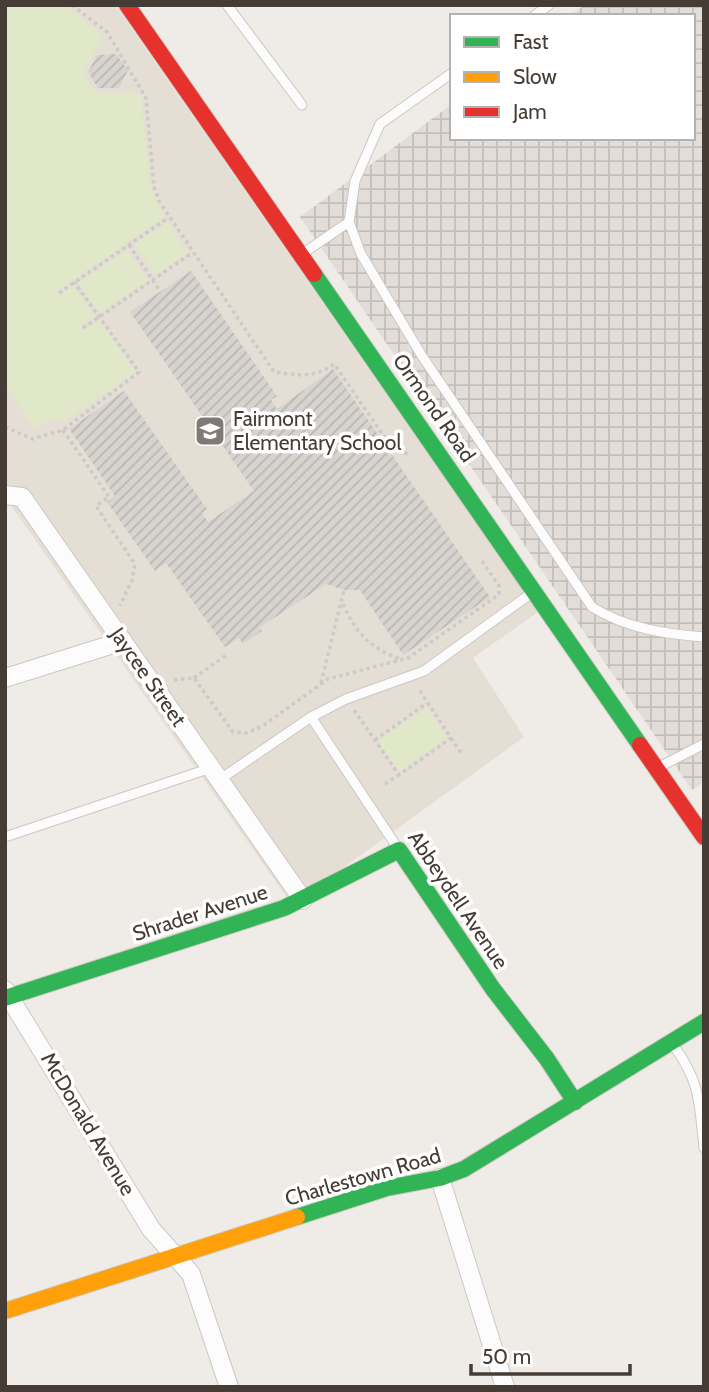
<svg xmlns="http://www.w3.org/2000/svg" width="709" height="1392" font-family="Cabin,sans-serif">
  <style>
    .industrial { fill: url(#industrial-grid) }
    .education { fill: #e5ded4 }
    .green { fill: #e0e8c9 }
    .building { fill: url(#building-hatch) }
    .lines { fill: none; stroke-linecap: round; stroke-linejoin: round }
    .lane-casing { stroke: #cbc8c4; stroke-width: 11 }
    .street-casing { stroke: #cbc8c4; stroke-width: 20 }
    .fast-casing { stroke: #cfc9c1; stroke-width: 18 }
    .slow-casing { stroke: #cfc9c1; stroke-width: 18 }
    .jam-casing { stroke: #cfc9c1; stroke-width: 18 }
    .path { stroke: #cdcac7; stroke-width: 3.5; stroke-dasharray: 3.5 3.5; stroke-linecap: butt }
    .lane { stroke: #fdfcfc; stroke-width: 9 }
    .street { stroke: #fdfcfc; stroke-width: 18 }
    .fast { stroke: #30b455; stroke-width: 16 }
    .slow { stroke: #ff9f0a; stroke-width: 16 }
    .jam { stroke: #e5322d; stroke-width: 16 }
    .labels { text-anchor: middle; stroke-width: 7; stroke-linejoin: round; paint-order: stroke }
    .street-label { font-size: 21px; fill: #443c35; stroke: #fff }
    .poi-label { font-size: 21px; fill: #443c35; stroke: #fff; text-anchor: start }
  </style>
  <defs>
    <pattern id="industrial-grid" width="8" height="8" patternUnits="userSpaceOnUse" patternTransform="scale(1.75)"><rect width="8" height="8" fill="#e2ddd9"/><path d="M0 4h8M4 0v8" fill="none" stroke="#c3bfbb"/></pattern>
    <pattern id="building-hatch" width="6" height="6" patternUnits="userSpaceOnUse" patternTransform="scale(1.75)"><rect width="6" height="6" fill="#d7d3cf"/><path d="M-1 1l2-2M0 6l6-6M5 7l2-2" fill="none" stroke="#bab6b2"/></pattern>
  </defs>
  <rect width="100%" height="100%" fill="#efece8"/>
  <path class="industrial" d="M 584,5 L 704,5 L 704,782 L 692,790 L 300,217 L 452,104 L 452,138 L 693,138 L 693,16 L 570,16 Z"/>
  <path class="education" d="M 5,5 L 115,5 L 538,612 L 473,658 L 524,737 L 292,905 L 5,497 Z"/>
  <path class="green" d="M 5,5 L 65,5 L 104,36 L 83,73 L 97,94 L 134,92 L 141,97 L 150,183 L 164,217 L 57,292 L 60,295 L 73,286 L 95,316 L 81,326 L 84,330 L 99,320 L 136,372 L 63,422 L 53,418 L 34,429 L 5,383 Z
    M 167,222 L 189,252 L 155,275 L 134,244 Z
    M 127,250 L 148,280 L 100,313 L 78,283 Z
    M 427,707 L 447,737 L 399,772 L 378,741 Z"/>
  <path class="building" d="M 116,54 L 128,70 L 119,88 L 98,88 L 88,72 L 97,55 Z
    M 191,271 L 277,396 L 271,400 L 277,409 L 333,369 L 490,597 L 403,655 L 360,590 L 344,590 L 326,584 L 260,627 L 262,631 L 243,644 L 239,638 L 225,647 L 166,563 L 155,571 L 107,502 L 115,496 L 69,429 L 124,391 L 207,509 L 202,513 L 208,522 L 254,491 L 130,312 Z"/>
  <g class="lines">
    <g class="lane-casing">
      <path id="lane" d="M 227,5 L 302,105
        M 534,16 L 549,5
        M 452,73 L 380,124 L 355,181 L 349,222 L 361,254 L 422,356 L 592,607 C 626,628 664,634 704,637
        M 302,254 L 349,222
        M 311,717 L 397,847
        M 659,767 L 704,744
        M 219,780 L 311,717 L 346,699 L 424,671 L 533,592
        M 5,837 L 211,768
        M 674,1046 C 701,1083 699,1104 704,1148"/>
    </g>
    <g class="street-casing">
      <path id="street" d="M 5,495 L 22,497 L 303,900
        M 5,678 L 123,641
        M 5,990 L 151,1229 L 191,1274 L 229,1387
        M 440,1178 L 505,1387"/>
    </g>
    <g class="fast-casing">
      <path id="fast" d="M 314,274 L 640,745
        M 5,998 L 284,908 L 399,850 L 493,989 L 547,1059 L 575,1102
        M 297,1217 L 387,1188 L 440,1178 L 464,1169 L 704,1022"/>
    </g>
    <g class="slow-casing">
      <path id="slow" d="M 5,1311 L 297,1217"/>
    </g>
    <g class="jam-casing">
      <path id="jam" d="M 127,5 L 314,274
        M 640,745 L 704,837"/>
    </g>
    <path class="path" d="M 72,5 L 107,32 L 146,98 L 154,187 L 159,201 L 274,372 C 299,375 313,379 334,364 L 390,445 L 399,452 L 411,454
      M 129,245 L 160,291
      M 59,293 L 168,218
      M 83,328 L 192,253
      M 5,427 L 33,439 L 63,430 L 139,372 L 74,282
      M 63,430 L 109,497 L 96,506 L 135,564 L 132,580 L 120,606
      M 343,604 C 355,632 370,648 400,659
      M 194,678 L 228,654
      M 174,680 L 194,678 L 233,732 L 247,733 L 264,725 L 328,679 L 408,658 L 494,598 L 499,594 L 499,586 L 482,561
      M 321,683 L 344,590
      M 354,710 L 399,775 L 451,738 L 418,688
      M 451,738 L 461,753
      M 375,740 L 427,703
      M 385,784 L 399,775"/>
    <use href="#lane" class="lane"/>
    <use href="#street" class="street"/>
    <use href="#fast" class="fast"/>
    <use href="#slow" class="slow"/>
    <use href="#jam" class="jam"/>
  </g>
  <defs>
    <g id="school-square" transform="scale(1.575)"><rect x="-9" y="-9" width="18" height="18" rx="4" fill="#807a74" stroke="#fff"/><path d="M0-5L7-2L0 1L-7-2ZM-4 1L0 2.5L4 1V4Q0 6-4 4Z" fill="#fff"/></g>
  </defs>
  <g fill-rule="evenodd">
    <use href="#school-square" x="210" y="431"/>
  </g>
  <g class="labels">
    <g class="street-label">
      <text transform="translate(434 408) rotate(55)" y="7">Ormond Road</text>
      <text transform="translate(148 677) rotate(55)" y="7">Jaycee Street</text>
      <text transform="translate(458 900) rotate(56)" y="7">Abbeydell Avenue</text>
      <text transform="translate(200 913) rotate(-18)" y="7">Shrader Avenue</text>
      <text transform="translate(88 1124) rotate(59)" y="7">McDonald Avenue</text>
      <text transform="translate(363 1177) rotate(-16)" y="7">Charlestown Road</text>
    </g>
    <g class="poi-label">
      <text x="233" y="426">Fairmont<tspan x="233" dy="24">Elementary School</tspan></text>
    </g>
  </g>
  <rect width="709" height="1392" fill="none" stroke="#443c35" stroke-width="14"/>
  <rect x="450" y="14" width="245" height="126" fill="#ffffff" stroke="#b4b1ae" stroke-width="2"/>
  <rect x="464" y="37" width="35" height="10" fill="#30b455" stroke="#b4b1ae" stroke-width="2"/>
  <text x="513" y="49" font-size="21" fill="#443c35">Fast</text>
  <rect x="464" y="72" width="35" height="10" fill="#ff9f0a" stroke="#b4b1ae" stroke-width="2"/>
  <text x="513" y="84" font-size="21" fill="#443c35">Slow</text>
  <rect x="464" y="107" width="35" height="10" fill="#e5322d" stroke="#b4b1ae" stroke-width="2"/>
  <text x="513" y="119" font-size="21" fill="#443c35">Jam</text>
  <path d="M471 1364v10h159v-10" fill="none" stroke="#443c35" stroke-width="3.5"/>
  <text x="482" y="1364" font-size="21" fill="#443c35" stroke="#ffffff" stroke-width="5" paint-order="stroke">50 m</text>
</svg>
